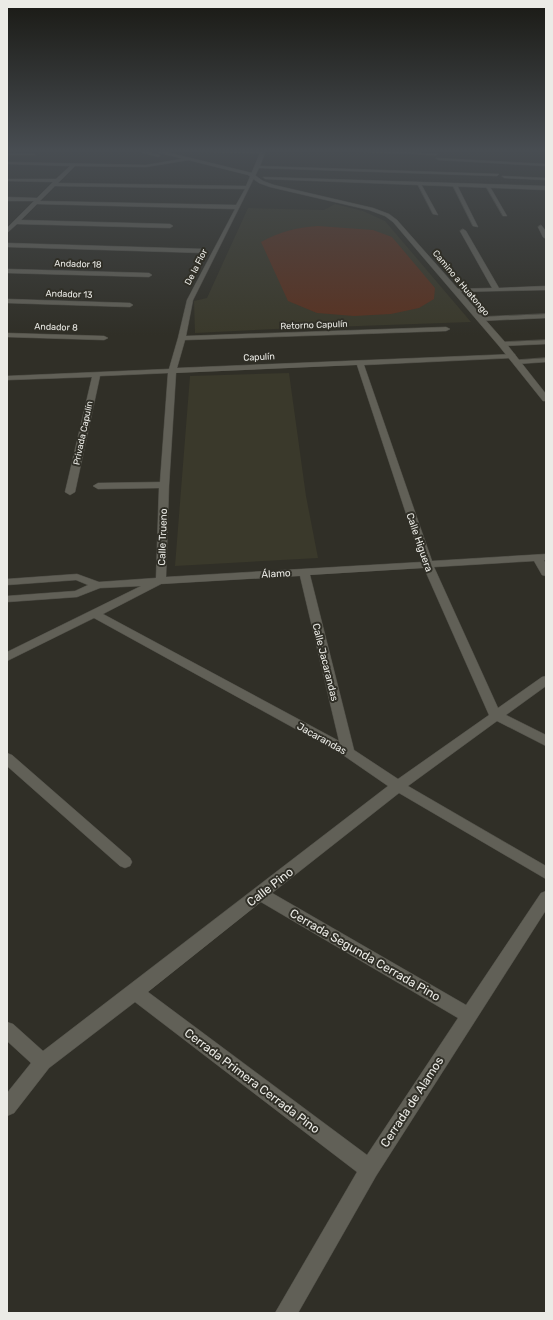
<svg xmlns="http://www.w3.org/2000/svg" width="553" height="1320" font-family="Rubik,sans-serif">
  <style>
    .built { fill: #3a392b }
    .green { fill: #593221 }
    .lines { fill: none; stroke-linecap: round; stroke-linejoin: round }
    .street-casing { stroke: #4b4a43; stroke-width: 1 }
    .secondary-casing { stroke: #4b4a43; stroke-width: 1 }
    .street { fill: #616057; fill-rule: evenodd }
    .secondary { fill: #616057; fill-rule: evenodd }
    .labels { text-anchor: middle; stroke-width: 4; stroke-linejoin: round; paint-order: stroke }
    .far-street-label { font-size: 9px; fill: #ebebe6; stroke: #302f27 }
    .street-label { font-size: 10px; fill: #ebebe6; stroke: #302f27 }
    .near-street-label { font-size: 12px; fill: #ebebe6; stroke: #302f27 }
  </style>
  <rect width="100%" height="100%" fill="#302f27"/>
  <path class="built" d="M 335,204 L 363,211 L 385,221 L 471,322 L 275,329 L 195,333 L 194,301 L 207,298 L 248,208 L 324,210 Z
    M 289,373 L 306,496 L 318,558 L 175,566 L 190,376 Z"/>
  <path class="green" d="M 318,226 L 373,230 L 392,237 L 435,288 L 434,299 L 419,308 L 391,314 L 354,316 L 317,313 L 288,301 L 261,242 C 281,231 295,228 318,226 Z"/>
  <g class="lines">
    <g class="street-casing">
      <path id="street" d="M 201,150 L 266,150 L 260,166 L 499,174 L 497,176 L 259,168 L 193,300 L 186,336 L 446,327 L 450,329 L 446,331 L 185,340 L 177,368 L 515,354 L 515,358 L 512,358 L 364,365 L 432,561 L 546,554 L 546,560 L 544,560 L 546,564 L 546,576 L 542,575 L 534,561 L 434,567 L 498,708 L 542,677 L 546,676 L 546,686 L 506,715 L 546,735 L 546,746 L 497,721 L 408,786 L 546,866 L 546,879 L 399,793 L 272,893 L 466,1005 L 541,893 L 546,891 L 546,910 L 376,1176 L 298,1313 L 275,1313 L 357,1172 L 135,1002 L 49,1068 L 14,1113 L 7,1116 L 7,1093 L 31,1063 L 7,1041 L 7,1022 L 13,1024 L 43,1051 L 388,786 L 343,755 L 94,618 L 7,661 L 7,652 L 141,586 L 100,588 L 77,597 L 7,602 L 7,596 L 75,591 L 88,585 L 76,580 L 7,585 L 7,579 L 77,574 L 99,582 L 156,578 L 159,488 L 98,489 L 93,486 L 98,483 L 160,482 L 168,373 L 100,376 L 75,492 L 70,495 L 65,492 L 92,377 L 7,380 L 7,376 L 169,369 L 178,338 L 187,300 L 235,209 L 37,204 L 21,220 L 170,224 L 173,226 L 170,228 L 17,224 L 7,233 L 7,228 L 34,201 L 7,201 L 7,197 L 37,198 L 53,182 L 7,181 L 7,179 L 56,179 L 70,166 L 7,164 L 7,162 L 146,165 L 187,158 L 189,160 L 146,167 L 75,166 L 58,183 L 246,186 L 260,153 L 203,152 ZM 55,186 L 245,189 L 236,205 L 40,201 ZM 357,365 L 422,562 L 166,577 L 169,485 L 176,373 ZM 424,568 L 489,715 L 398,779 L 354,750 L 310,575 ZM 300,576 L 339,741 L 103,614 L 161,584 ZM 261,902 L 458,1018 L 367,1155 L 148,992 Z
        M 319,150 L 374,150 L 438,154 L 436,155 Z
        M 546,150 L 546,152 L 535,150 Z
        M 7,153 L 34,154 L 36,155 L 7,155 Z
        M 436,158 L 546,164 L 546,166 L 438,160 Z
        M 502,176 L 546,178 L 546,180 L 504,178 Z
        M 417,183 L 421,184 L 438,215 L 433,214 Z
        M 452,184 L 457,185 L 478,227 L 473,226 Z
        M 485,185 L 489,185 L 507,216 L 503,216 Z
        M 541,225 L 546,231 L 546,239 L 543,237 L 538,227 Z
        M 463,229 L 466,231 L 499,288 L 546,286 L 546,290 L 454,292 L 453,291 L 456,289 L 492,288 L 460,231 Z
        M 7,243 L 204,249 L 207,251 L 204,253 L 7,247 Z
        M 7,269 L 149,273 L 152,275 L 149,277 L 7,273 Z
        M 7,299 L 130,303 L 133,305 L 130,307 L 7,303 Z
        M 546,314 L 546,318 L 479,321 L 476,319 L 479,317 Z
        M 7,333 L 104,336 L 108,338 L 104,340 L 7,337 Z
        M 546,340 L 546,344 L 502,346 L 498,344 L 502,342 Z
        M 546,358 L 546,362 L 517,364 L 513,362 L 517,360 Z
        M 7,753 L 12,755 L 130,858 L 132,862 L 130,866 L 125,868 L 120,866 L 7,766 Z"/>
    </g>
    <g class="secondary-casing">
      <path id="secondary" d="M 143,150 L 160,155 L 160,156 L 158,157 L 134,150 Z
        M 148,150 L 158,150 L 252,173 L 263,181 L 274,185 L 373,208 L 389,214 L 397,220 L 505,342 L 546,394 L 546,401 L 543,401 L 499,346 L 393,222 L 385,216 L 369,210 L 270,187 L 259,183 L 248,175 Z
        M 263,177 L 546,186 L 546,190 L 265,179 Z"/>
    </g>
    <use href="#street" class="street"/>
    <use href="#secondary" class="secondary"/>
  </g>
  <linearGradient id="sky" x2="0" y2="1"><stop stop-color="#1a1a15"/><stop offset="0.45" stop-color="#484d52"/><stop offset="1" stop-color="#484d52" stop-opacity="0"/></linearGradient>
  <rect width="553" height="335" fill="url(#sky)"/>
  <g class="labels">
    <g class="far-street-label">
      <text transform="translate(78 264) rotate(2)" y="3">Andador 18</text>
      <text transform="translate(196 267) rotate(-63)" y="3">De la Flor</text>
      <text transform="translate(461 283) rotate(50)" y="3">Camino a Huatongo</text>
      <text transform="translate(69 294) rotate(2)" y="3">Andador 13</text>
      <text transform="translate(314 325) rotate(-2)" y="3">Retorno Capulín</text>
      <text transform="translate(56 327) rotate(2)" y="3">Andador 8</text>
      <text transform="translate(259 357) rotate(-3)" y="3">Capulín</text>
      <text transform="translate(83 433) rotate(-78)" y="3">Privada Capulín</text>
    </g>
    <g class="street-label">
      <text transform="translate(162 537) rotate(-88)" y="4">Calle Trueno</text>
      <text transform="translate(420 542) rotate(71)" y="4">Calle Higuera</text>
      <text transform="translate(276 573) rotate(-3)" y="4">Álamo</text>
      <text transform="translate(326 662) rotate(76)" y="4">Calle Jacarandas</text>
      <text transform="translate(322 738) rotate(29)" y="4">Jacarandas</text>
    </g>
    <g class="near-street-label">
      <text transform="translate(270 887) rotate(-38)" y="4">Calle Pino</text>
      <text transform="translate(365 955) rotate(30)" y="4">Cerrada Segunda Cerrada Pino</text>
      <text transform="translate(252 1081) rotate(37)" y="4">Cerrada Primera Cerrada Pino</text>
      <text transform="translate(412 1102) rotate(-57)" y="4">Cerrada de Alamos</text>
    </g>
  </g>
  <rect width="553" height="1320" fill="none" stroke="#ebebe6" stroke-width="16"/>
</svg>
